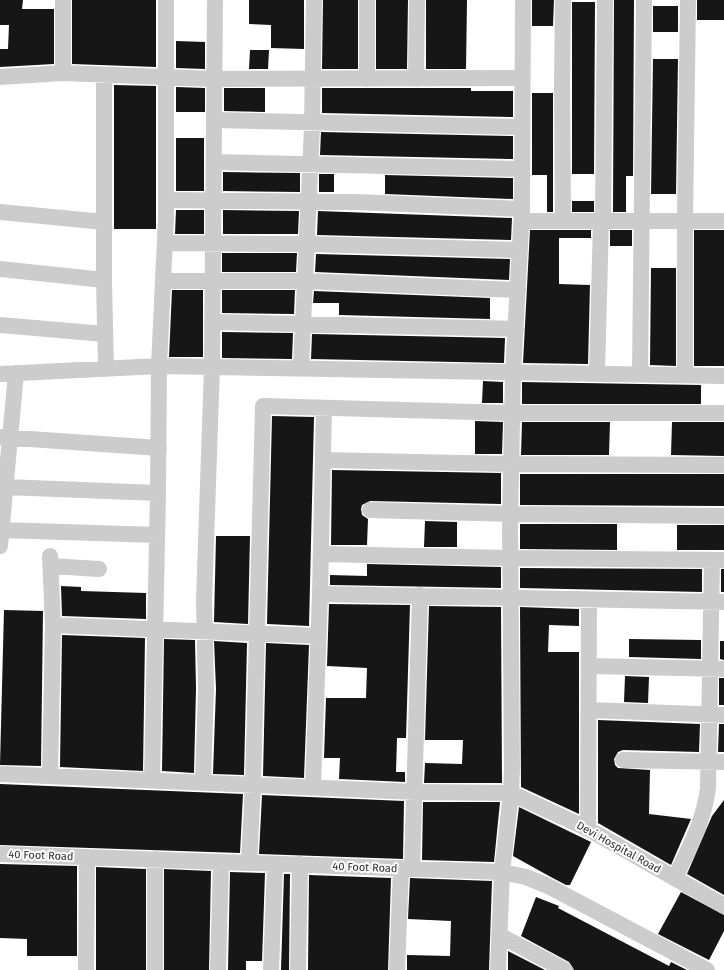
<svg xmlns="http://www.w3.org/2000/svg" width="724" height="970" font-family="'Fira Sans',sans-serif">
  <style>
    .building { fill: #161616 }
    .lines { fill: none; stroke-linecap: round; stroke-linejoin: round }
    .minor { stroke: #ccc; stroke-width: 16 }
    .labels { text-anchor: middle; stroke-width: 4; stroke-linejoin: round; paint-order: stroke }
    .street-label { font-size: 11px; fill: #2f2f2f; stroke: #fff }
  </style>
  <rect width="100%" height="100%" fill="#fff"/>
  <path class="building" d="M 0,0 L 23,0 L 22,9 L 54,9 L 54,64 L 0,67 L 0,49 L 8,49 L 9,25 L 0,25 Z
    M 72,0 L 156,0 L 156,67 L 72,64 Z
    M 249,0 L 304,0 L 304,49 L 271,48 L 271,25 L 249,24 Z
    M 323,0 L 358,0 L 358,69 L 322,69 Z
    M 376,0 L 408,0 L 407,69 L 376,69 Z
    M 426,0 L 467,0 L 466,69 L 426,69 Z
    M 532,0 L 554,0 L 553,26 L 532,26 Z
    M 614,0 L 634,0 L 633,176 L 626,176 L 626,212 L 613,212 Z
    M 697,0 L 724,0 L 724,20 L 697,20 Z
    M 572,2 L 595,2 L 594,174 L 572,174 Z
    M 653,6 L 678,6 L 678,32 L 653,32 Z
    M 176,41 L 205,42 L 205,69 L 176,68 Z
    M 250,50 L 269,50 L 268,69 L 249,69 Z
    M 653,59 L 678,59 L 676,194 L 651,194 Z
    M 114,85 L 156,86 L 156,229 L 114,229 Z
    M 176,87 L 205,88 L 205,112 L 176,112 Z
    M 224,88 L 265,88 L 265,112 L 224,111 Z
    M 322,88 L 471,88 L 471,91 L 513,91 L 513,117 L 322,113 Z
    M 532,93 L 553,93 L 553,212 L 547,212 L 547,175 L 532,175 Z
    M 321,132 L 513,136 L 513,159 L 320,155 Z
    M 176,138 L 204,138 L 204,191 L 176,191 Z
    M 223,172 L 300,173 L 300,192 L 223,191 Z
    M 319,174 L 334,174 L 334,192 L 319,192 Z
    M 385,175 L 513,178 L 513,199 L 385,194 Z
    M 572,201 L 594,201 L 594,212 L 572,212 Z
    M 176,210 L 204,210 L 204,234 L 175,234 Z
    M 223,210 L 299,211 L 298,234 L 223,234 Z
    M 318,211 L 512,218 L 511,240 L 317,235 Z
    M 530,230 L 591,230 L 591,238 L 559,238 L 559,284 L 590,285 L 588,364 L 523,363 Z
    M 610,230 L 632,230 L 632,246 L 610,246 Z
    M 694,230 L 724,230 L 724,366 L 694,366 Z
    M 222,253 L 297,253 L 296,272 L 222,272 Z
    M 316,254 L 510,259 L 509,280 L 315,272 Z
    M 651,268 L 676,268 L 676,366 L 650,365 Z
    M 172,290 L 203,290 L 203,357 L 169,357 Z
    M 222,290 L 295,290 L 294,314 L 222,313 Z
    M 314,291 L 490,298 L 490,319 L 339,315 L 339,303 L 313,303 Z
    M 222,332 L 293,333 L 292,359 L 222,358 Z
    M 312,334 L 505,338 L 504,363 L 311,359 Z
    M 483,381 L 503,382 L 503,403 L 482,403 Z
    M 522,382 L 701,385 L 701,404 L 522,404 Z
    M 272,416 L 314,417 L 309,626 L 267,624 Z
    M 475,421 L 503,422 L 502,454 L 475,454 Z
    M 522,422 L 610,422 L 609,455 L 521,455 Z
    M 672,422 L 724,422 L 724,456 L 671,455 Z
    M 332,470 L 501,473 L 501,504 L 370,501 L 362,505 L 361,509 L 362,515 L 368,519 L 367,545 L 331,545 Z
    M 520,474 L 724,474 L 724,506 L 520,505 Z
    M 425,521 L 457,522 L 457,547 L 424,547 Z
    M 520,524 L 617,524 L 617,550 L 520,549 Z
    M 677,525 L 724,525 L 724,550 L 677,550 Z
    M 216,536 L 250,536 L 248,624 L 214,622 Z
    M 367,564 L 501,567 L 501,588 L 330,585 L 330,575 L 367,576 Z
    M 520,568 L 702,569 L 702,592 L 520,588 Z
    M 721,569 L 724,569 L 724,592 L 721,592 Z
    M 61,586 L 81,587 L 81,591 L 146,593 L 146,619 L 62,616 Z
    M 329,604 L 410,605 L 406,738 L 397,738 L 396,772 L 405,772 L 405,782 L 339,779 L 340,758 L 324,758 L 326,698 L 366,698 L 367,668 L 327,666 Z
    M 429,606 L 501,607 L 502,783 L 424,783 L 425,763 L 462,764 L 463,740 L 425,740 Z
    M 520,607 L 579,609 L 579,626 L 549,625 L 548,652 L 579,652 L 579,814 L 521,787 Z
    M 4,610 L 43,611 L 41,766 L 0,765 Z
    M 62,635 L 145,638 L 143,771 L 60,767 Z
    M 164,639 L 195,640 L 196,689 L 194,773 L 162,771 Z
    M 629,639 L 701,640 L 701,659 L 629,657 Z
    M 214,641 L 247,643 L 244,775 L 213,774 L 216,689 Z
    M 720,641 L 724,641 L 724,660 L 720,659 Z
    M 266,643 L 309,645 L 304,778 L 263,776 Z
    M 625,676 L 649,677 L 648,703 L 624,702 Z
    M 719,678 L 724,678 L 724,705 L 719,705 Z
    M 598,720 L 700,724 L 699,752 L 623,750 L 618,752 L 614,759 L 615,765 L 618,768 L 650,770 L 649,814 L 691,819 L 671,865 L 598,823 Z
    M 719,724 L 724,724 L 724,752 L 718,752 Z
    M 0,784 L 243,794 L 240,853 L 0,845 Z
    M 262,795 L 404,801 L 403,859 L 259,854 Z
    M 724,800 L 724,895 L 687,874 L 712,816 Z
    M 423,802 L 500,802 L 494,862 L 422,860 Z
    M 519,807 L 591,842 L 570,885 L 566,885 L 549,876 L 513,856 Z
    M 0,864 L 77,866 L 77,956 L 27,956 L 27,939 L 0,938 Z
    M 96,867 L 146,869 L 146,970 L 96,970 Z
    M 164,869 L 211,871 L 209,970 L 164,970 Z
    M 230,872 L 265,873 L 262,961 L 246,961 L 246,970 L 228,970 Z
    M 284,874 L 290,874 L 289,970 L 281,970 Z
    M 309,875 L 391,878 L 388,970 L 308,970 Z
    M 410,878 L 492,881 L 489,970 L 407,970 L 407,955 L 450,956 L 451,921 L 408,919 Z
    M 681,892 L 724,915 L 724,931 L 709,960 L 658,934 Z
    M 536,897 L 559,906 L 558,908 L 669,966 L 671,962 L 687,970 L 574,970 L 569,962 L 521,936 Z
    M 508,951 L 545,970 L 508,970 Z"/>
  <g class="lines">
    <path class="minor" d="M 63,73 L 63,0
      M 104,75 L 104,280 L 106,368
      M 0,77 L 63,73 L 214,79 L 522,78
      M 367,79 L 367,0
      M 416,79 L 417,0
      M 214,120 L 522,127
      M 214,162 L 522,169
      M 166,200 L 356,202 L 522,209
      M 0,212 L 104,222
      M 522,221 L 724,221
      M 563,221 L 562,82 L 563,0
      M 603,221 L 605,0
      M 165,243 L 307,244 L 520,250
      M 0,269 L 104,280
      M 163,281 L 305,281 L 518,290
      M 212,322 L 516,329
      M 0,325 L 105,334
      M 301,368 L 312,127 L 314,0
      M 0,374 L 159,366 L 724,376
      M 597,374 L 601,221
      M 640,375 L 644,0
      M 685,375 L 685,221 L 688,0
      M 1,437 L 159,448
      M 324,460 L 512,464 L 724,465
      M 5,487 L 158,493
      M 370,510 L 510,514 L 724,516
      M 1,530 L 157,535
      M 0,546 L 16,373
      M 321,554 L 510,558 L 724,560
      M 51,566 L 99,569
      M 320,594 L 724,602
      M 53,625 L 319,636
      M 590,666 L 724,669
      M 589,710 L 724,715
      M 623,760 L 724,762
      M 0,774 L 416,792 L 511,793 L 588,829 L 724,906
      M 50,776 L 53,625 L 50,556
      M 152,780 L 158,493 L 159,366 L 166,218 L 166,0
      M 203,782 L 206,689 L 204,600 L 212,367 L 215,0
      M 313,787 L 320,594 L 324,408
      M 588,829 L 589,600
      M 0,854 L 502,872 L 526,877 L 548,886 L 707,970
      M 155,859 L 155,970
      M 249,863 L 253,784 L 263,406 L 513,413 L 724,413
      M 412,869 L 420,595
      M 675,878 C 689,848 704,821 708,788 L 712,560
      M 499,935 L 565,970
      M 86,970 L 87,857
      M 218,970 L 221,862
      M 271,970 L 275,864
      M 298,970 L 300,864
      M 397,970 L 401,868
      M 498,970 L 502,872 L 511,793 L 512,769 L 510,522 L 513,373 L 522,210 L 523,0"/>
  </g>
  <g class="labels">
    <g class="street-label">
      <text transform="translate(619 847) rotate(29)" y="4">Devi Hospital Road</text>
      <text transform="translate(41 855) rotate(2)" y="4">40 Foot Road</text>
      <text transform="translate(365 867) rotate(2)" y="4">40 Foot Road</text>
    </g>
  </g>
</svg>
